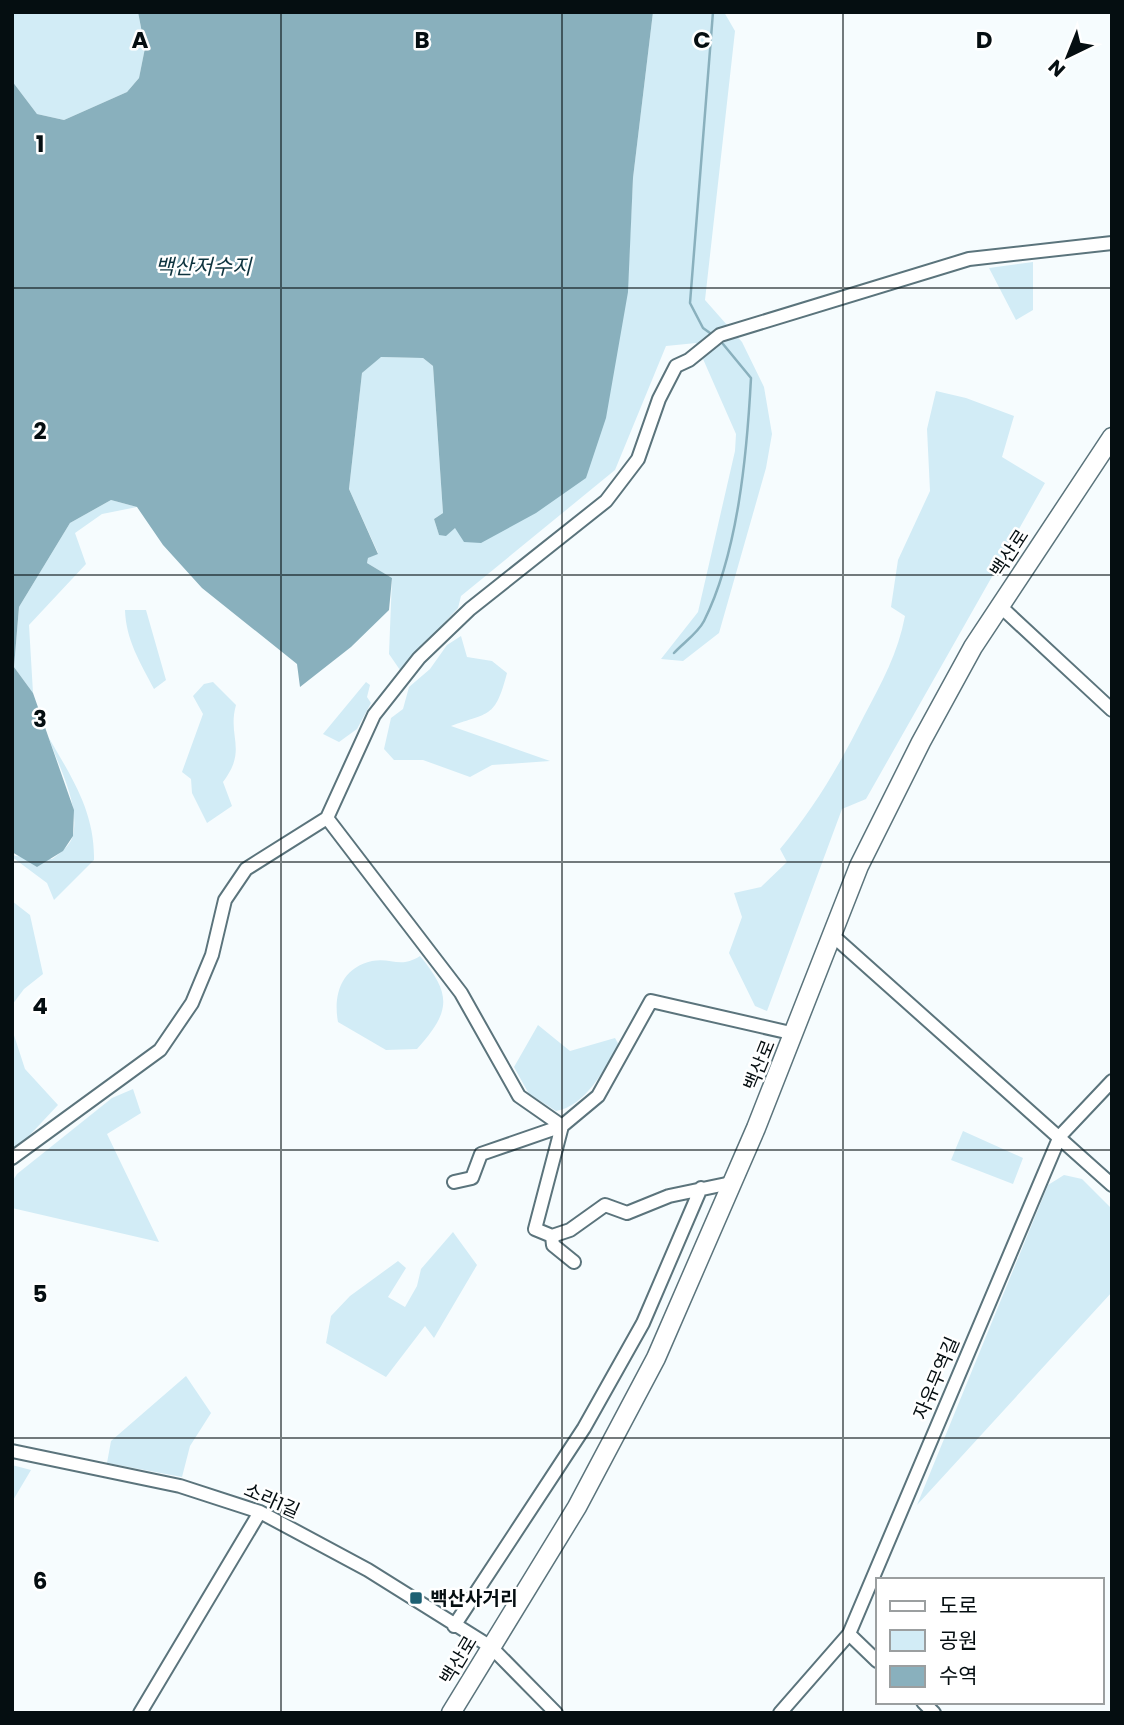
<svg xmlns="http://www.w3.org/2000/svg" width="1124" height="1725" font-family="Poppins,'Noto Sans KR',sans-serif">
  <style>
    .green { fill: #d2ecf6 }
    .water { fill: #89b0bd }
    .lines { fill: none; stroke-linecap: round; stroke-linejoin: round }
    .stream { stroke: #89b0bd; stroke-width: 2.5 }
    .minor-casing { stroke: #5b747c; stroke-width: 16 }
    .secondary-casing { stroke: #5b747c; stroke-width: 21 }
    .minor { stroke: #fff; stroke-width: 12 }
    .secondary { stroke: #fff; stroke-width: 18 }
    .grid { fill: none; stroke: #050e11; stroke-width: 2; stroke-opacity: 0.55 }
    .poi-dot { fill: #1d6073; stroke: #fff; stroke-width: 2.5 }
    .labels { text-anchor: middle; stroke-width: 5; stroke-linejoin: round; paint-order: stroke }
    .street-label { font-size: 19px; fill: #050e11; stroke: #fff }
    .poi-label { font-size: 19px; font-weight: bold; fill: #050e11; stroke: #fff; text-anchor: start }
    .water-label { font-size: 21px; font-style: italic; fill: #0d333e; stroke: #fff }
    .grid-label { font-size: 23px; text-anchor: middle; font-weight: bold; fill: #050e11; stroke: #fff; stroke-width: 5; stroke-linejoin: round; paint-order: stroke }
  </style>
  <rect width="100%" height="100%" fill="#f6fcfe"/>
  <path class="green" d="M 12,12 L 138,12 L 145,48 L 139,78 L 127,92 L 64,120 L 37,114 L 12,81 Z
    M 653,12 L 724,12 L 735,31 L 705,300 L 742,342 L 764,387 L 772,434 L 766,468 L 719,633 L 683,661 L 661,659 L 698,612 L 735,451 L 736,434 L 696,343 L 666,346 L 615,470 L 461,596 L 458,608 L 400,670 L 389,654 L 392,578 L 367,563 L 368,558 L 378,553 L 349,489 L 362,373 L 380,357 L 423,358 L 433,366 L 443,513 L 434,519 L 439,535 L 628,280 L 633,178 Z
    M 1033,262 L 1033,310 L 1016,320 L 989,268 Z
    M 936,391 L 966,398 L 1014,416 L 1002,457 L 1045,483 L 866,799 L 842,809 L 767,1011 L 755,1006 L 729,953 L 742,917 L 734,893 L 761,887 L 787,862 L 780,849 C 815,807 840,764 864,716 C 882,682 898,653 905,616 L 891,607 L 898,560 L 930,491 L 927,429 Z
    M 111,500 L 137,507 L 102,514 L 75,533 L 86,564 L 29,625 L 33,693 L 14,667 L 19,607 L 70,523 Z
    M 125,610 L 146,610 L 166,680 L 154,689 C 140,662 126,640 125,610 Z
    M 461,636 L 467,657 L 492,661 L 507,673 C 495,719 489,712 451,726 L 550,761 L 492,765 L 470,777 L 423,760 L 394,760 L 384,749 L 391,718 L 403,709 L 409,687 L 430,669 L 447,645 Z
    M 213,682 L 236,705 C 227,737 248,749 223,782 L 232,806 L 207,823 L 192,793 L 191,779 L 182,772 L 203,714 L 193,696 L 204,684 Z
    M 366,682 L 370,685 L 367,697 L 371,703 L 357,729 L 339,742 L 323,734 Z
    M 49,738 C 72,778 95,812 94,860 L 54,900 L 47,883 L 12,857 L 12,852 L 15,856 L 52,859 C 60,853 71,845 73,835 C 80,804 58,766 49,738 Z
    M 12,901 L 30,915 L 43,974 L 24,989 L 12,1005 Z
    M 420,956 C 452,995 451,1011 417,1049 L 386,1050 L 338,1022 C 333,995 341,968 372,961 C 391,957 400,969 420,956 Z
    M 538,1025 L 570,1051 L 615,1038 L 619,1045 C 604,1069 586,1106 556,1111 L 529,1094 L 514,1067 Z
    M 12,1029 L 25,1069 L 58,1105 L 12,1154 Z
    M 133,1089 L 141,1113 L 107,1134 L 159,1242 L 12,1208 L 12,1182 L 17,1174 L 112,1098 Z
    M 963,1131 L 1023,1158 L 1013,1184 L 951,1160 Z
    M 1064,1175 L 1082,1179 L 1112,1209 L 1112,1292 L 917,1505 L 1048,1185 Z
    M 453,1232 L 477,1265 L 434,1338 L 425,1326 L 386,1377 L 326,1343 L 331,1316 L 350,1296 L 398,1261 L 406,1268 L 388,1297 L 405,1307 L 417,1286 L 421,1269 Z
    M 186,1376 L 211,1413 L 190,1446 L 182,1477 L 107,1463 L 111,1441 Z
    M 12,1465 L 31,1470 L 12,1502 Z"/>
  <path class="water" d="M 138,12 L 653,12 L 633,178 L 628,292 L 606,418 L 586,478 L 536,513 L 481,543 L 464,542 L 455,528 L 446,536 L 439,535 L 434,519 L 443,513 L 433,366 L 423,358 L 381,357 L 362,373 L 349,489 L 378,554 L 368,558 L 367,563 L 392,578 L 389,610 L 351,647 L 300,687 L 297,664 L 202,588 L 163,545 L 137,507 L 111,500 L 70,523 L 19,607 L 14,667 L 33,693 L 74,810 L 73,836 L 63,851 L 37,867 L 12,852 L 12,81 L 37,114 L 64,120 L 127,92 L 139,78 L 145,48 Z"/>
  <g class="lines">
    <path class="stream" d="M 710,333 L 703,328 L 690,303 L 713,12
      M 674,653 C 683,643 698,633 704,621 C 738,553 747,454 751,378 L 723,344"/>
    <g class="minor-casing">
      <path id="minor" d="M 1000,606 L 1112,710
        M 327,818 L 461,993 L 519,1096 L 562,1126 L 535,1229 L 552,1236 L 570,1230 L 605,1205 L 627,1213 L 669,1196 L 731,1183
        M 831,934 L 1112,1185
        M 12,1158 L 160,1050 L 192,1003 L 212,955 L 225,900 L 246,869 L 327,818 L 374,715 L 419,658 L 470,609 L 606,501 L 638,459 L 659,399 L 676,366 L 689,360 L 720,335 L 969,259 L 1112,243
        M 454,1182 L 472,1178 L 481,1154 L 562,1126 L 598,1096 L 651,1001 L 795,1034
        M 552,1236 L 553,1245 L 574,1262
        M 12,1451 L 180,1486 L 260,1512 L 368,1570 L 491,1647 L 556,1713
        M 454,1626 L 584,1428 L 643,1323 L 701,1188
        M 849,1634 L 1060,1136 L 1112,1081
        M 923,1702 L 934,1713
        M 140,1713 L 260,1512
        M 780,1713 L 849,1634 L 877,1661"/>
    </g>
    <g class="secondary-casing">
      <path id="secondary" d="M 451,1713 L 577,1507 L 656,1358 L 756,1128 L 859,866 L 921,742 L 973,647 L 1112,437"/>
    </g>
    <use href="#minor" class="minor"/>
    <use href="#secondary" class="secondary"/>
  </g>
  <path class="grid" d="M 281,12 L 281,1713M 562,12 L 562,1713M 843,12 L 843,1713M 12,288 L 1112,288M 12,575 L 1112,575M 12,862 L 1112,862M 12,1150 L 1112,1150M 12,1438 L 1112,1438"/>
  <rect class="poi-dot" x="409" y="1591" width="14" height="14" rx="3.5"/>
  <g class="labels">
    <g class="street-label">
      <text transform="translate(1009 553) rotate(-57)" y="7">백산로</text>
      <text transform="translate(759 1065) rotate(-68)" y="7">백산로</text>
      <text transform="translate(936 1378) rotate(-67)" y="7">자유무역길</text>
      <text transform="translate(272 1500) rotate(24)" y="7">소라1길</text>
      <text transform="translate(458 1660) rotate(-59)" y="7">백산로</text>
    </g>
    <g class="poi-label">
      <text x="430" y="1605">백산사거리</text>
    </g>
    <g class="water-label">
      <text x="203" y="274">백산저수지</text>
    </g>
  </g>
  <g class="grid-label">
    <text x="140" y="48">A</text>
    <text x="422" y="48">B</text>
    <text x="702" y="48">C</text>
    <text x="984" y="48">D</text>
    <text x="40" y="152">1</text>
    <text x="40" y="439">2</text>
    <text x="40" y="727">3</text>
    <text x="40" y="1014">4</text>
    <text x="40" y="1302">5</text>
    <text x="40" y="1589">6</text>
  </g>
  <rect width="1124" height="1725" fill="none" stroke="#050e11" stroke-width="28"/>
  <rect x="876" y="1578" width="228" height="126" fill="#ffffff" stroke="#9b9fa0" stroke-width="2"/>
  <rect x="890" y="1601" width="35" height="10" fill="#ffffff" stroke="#9b9fa0" stroke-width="2"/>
  <text x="939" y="1613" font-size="21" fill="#050e11">도로</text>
  <rect x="890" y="1630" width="35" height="21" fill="#d2ecf6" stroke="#9b9fa0" stroke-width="2"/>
  <text x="939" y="1648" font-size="21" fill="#050e11">공원</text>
  <rect x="890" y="1666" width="35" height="21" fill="#89b0bd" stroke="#9b9fa0" stroke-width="2"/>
  <text x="939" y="1683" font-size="21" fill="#050e11">수역</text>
  <g transform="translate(1068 56) rotate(223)" stroke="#ffffff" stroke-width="5" paint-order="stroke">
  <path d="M0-5L12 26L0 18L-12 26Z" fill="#050e11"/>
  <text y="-10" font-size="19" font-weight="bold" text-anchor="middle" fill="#050e11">N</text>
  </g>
</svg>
